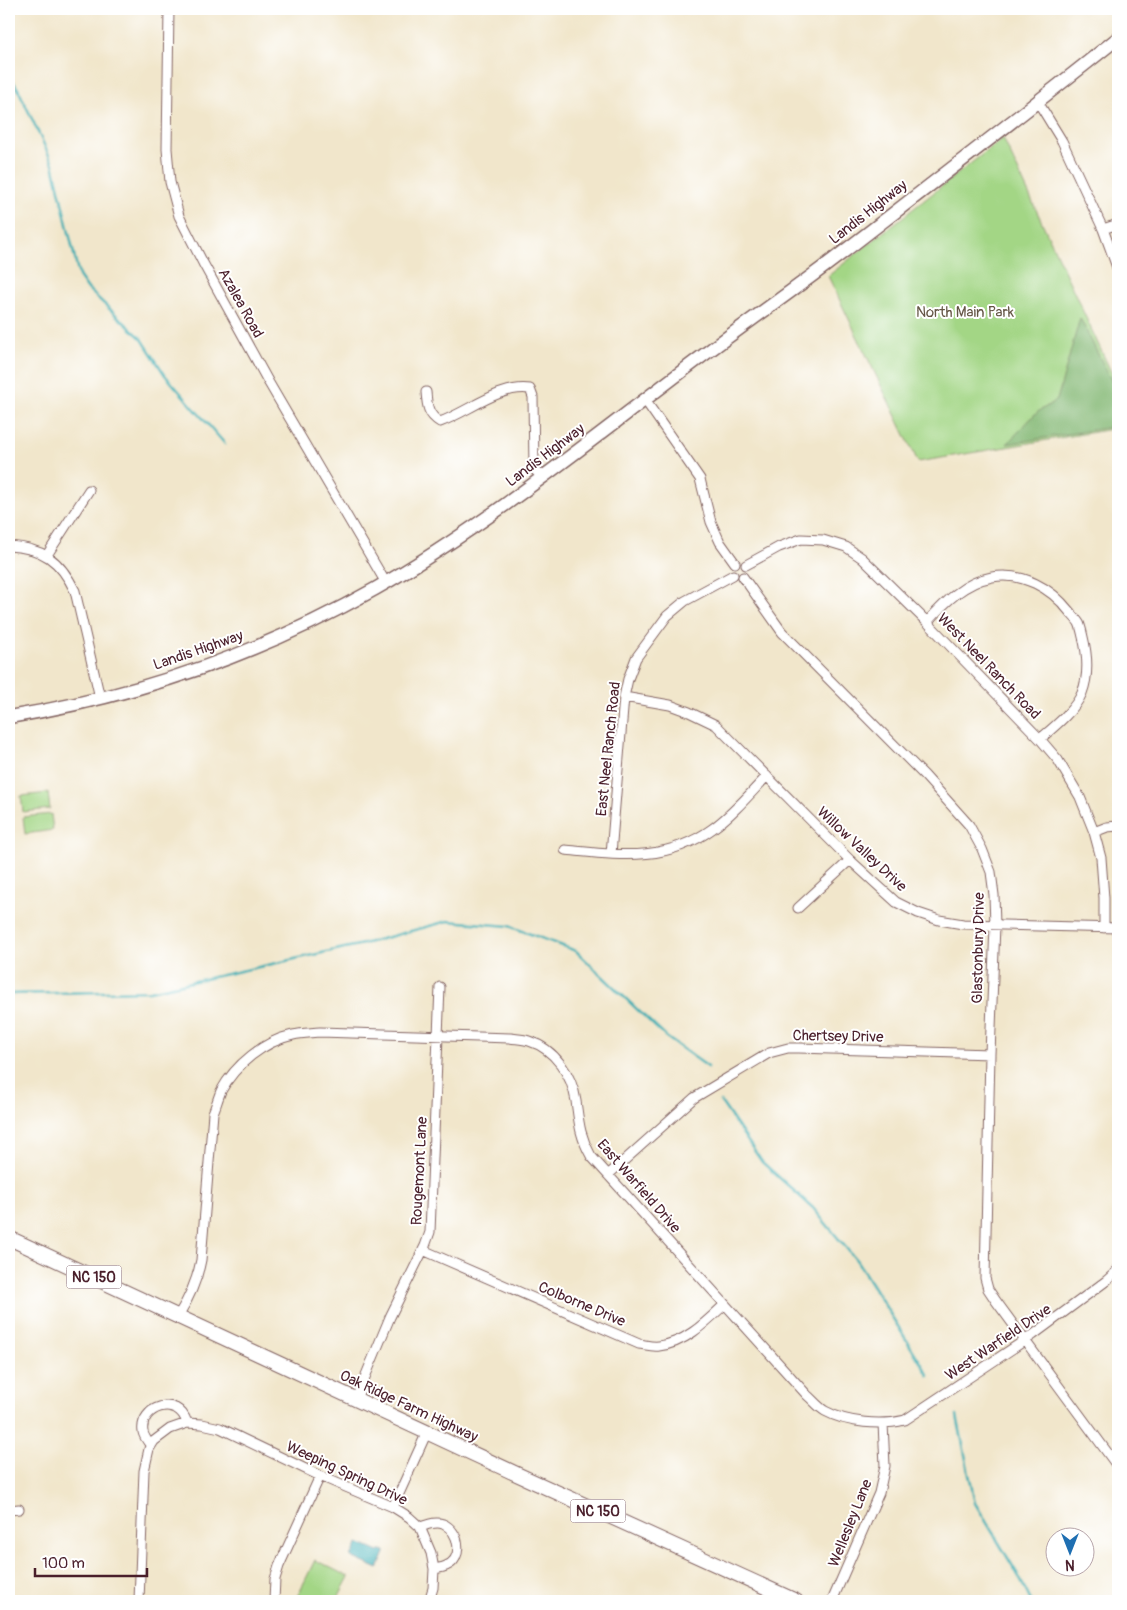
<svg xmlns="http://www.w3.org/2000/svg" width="1127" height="1610" font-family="Pangolin,sans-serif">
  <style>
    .green { fill: #a3d685; stroke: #767a58 }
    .forest { fill: #82b772; stroke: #666b4e }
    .water { fill: #3badb3; stroke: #42666f }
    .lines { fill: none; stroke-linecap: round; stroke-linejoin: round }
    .stream { stroke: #3badb3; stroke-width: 2.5 }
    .minor-casing { stroke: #846563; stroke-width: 11 }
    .secondary-casing { stroke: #846563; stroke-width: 15 }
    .primary-casing { stroke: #846563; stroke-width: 16 }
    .minor { stroke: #fff; stroke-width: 9 }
    .secondary { stroke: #fff; stroke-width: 12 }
    .primary { stroke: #fff; stroke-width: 14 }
    .labels { text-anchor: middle; stroke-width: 4; stroke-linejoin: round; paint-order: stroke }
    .shield { fill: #fff; stroke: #80626b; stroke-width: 1 }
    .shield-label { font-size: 14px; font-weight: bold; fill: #4a1f2b }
    .street-label { font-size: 15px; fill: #4a1f2b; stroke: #fff }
    .park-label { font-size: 15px; fill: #655646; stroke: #fff }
  </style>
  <rect width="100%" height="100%" fill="#fff"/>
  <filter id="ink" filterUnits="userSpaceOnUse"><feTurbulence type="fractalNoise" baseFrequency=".02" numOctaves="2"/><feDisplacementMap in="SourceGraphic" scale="10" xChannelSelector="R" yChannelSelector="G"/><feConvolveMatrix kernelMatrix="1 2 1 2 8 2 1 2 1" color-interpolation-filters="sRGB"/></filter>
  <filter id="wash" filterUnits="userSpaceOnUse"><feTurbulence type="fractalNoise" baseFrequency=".0096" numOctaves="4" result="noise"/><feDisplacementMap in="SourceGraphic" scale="20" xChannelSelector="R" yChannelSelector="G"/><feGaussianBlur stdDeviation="1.12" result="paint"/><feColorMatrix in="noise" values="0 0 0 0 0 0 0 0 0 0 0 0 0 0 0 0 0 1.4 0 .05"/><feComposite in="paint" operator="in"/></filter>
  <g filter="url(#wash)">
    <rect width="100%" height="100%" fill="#f1e6cb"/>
    <path class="green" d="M 1003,138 L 1118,387 L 1118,428 L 918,462 L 828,276 Z
      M 48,793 L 50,809 L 23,812 L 21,796 Z
      M 51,814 L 53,830 L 25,834 L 23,817 Z
      M 315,1560 L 349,1577 L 336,1601 L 305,1601 L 297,1597 Z"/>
    <path class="forest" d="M 1080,318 L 1118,394 L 1118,426 L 1007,444 L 1036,413 L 1057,400 Z"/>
    <path class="water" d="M 358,1543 L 379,1552 L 381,1550 L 385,1551 L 385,1553 L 378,1569 L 351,1557 Z"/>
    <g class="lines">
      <path class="stream" d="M 9,75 L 18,89 L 53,164 L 79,276 L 88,289 L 142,339 L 165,375 L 225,444
        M 9,994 L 150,991 L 363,944 L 448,921 L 509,926 L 576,951 L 666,1037 L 708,1067
        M 721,1102 L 762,1162 L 813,1208 L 857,1261 L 929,1376
        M 957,1416 L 975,1503 L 1018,1575 L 1031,1601"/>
    </g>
  </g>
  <g filter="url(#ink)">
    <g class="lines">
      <g class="minor-casing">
        <path id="minor" d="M 169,9 L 167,149 L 170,182 L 179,216 L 203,263 L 269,383 L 386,583
          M 1038,102 L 1062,141 L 1103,229 L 1118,270
          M 1103,229 L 1118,224
          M 426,392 C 427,406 428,415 440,422 C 466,413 501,384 530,389 L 533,397 L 534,469 L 543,478
          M 645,400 L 700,479 L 711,522 L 720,542 L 735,563
          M 9,546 C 43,548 60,560 75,591 L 100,698
          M 47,555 L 89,490
          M 746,565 L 779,547 L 801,539 L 823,540 L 846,547 L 862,558 L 927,622 L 1040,739 L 1058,760 L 1080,797 L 1094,832 L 1101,858 L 1104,898 L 1104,928
          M 743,577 L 782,632 L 925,776 L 969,825 L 982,849 L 991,872 L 994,895 L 995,925 L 990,1054 L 985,1278 L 988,1289 L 996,1301 L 1118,1467
          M 927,622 C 945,602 965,582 992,577 C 1023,572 1051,588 1069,611 C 1072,615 1076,618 1079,623 C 1081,627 1082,633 1083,637 C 1088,657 1089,675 1082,693 C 1075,710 1054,727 1040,739
          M 624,697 L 670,705 L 689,712 L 716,725 L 850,860 L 896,902 L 918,913 L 939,920 L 963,924 L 1118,928
          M 1094,832 L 1107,827 L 1118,826
          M 565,850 C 618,855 665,863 712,829 C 732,815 750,794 767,776
          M 611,854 L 624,697 L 628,679 L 636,658 L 667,616 L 685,601 L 733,575
          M 798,908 L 850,860
          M 608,1175 L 694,1098 L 769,1053 L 788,1048 L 799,1048 L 990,1054
          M 423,1250 L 639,1344 C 646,1345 653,1347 659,1346 C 686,1343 707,1321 725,1304
          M 178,1316 C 190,1297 197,1281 201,1260 L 213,1113 C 216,1106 218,1098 221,1091 C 235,1065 264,1041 293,1035 C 302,1033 311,1033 320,1032 L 510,1038 C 516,1039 523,1039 529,1041 C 555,1049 572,1075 576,1101 C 579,1123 580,1137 591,1156 L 807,1395 C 813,1400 818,1407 825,1411 C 847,1423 881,1426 905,1420 L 1033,1335 L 1106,1281 L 1116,1272 L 1118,1267
          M 356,1399 L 390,1317 L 425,1246 L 430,1232 L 440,987
          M 151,1446 C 148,1442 144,1437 143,1432 C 139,1407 178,1393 187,1423
          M 393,1507 L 427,1432
          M 9,1510 L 19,1509
          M 420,1527 C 427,1525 435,1521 443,1524 C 460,1531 464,1559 446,1566 C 442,1568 438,1568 434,1569
          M 139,1601 L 144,1471 L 149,1449 L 154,1441 L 170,1429 L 187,1423 L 202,1424 L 220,1428 L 320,1476 L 393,1507 L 409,1517 L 420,1527 L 431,1553 L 434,1569 L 433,1588 L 429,1601
          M 274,1601 L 275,1579 L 279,1566 L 320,1476
          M 832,1601 L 879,1493 L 885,1466 L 883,1423"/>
      </g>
      <g class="secondary-casing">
        <path id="secondary" d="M 9,717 C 137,696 262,653 375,589 C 494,521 599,433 709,351 C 753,318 798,287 842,253 C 934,182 1027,111 1118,38"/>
      </g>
      <g class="primary-casing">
        <path id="primary" d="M 9,1238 L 521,1476 L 796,1601"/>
      </g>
      <use href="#minor" class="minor"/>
      <use href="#secondary" class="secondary"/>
      <use href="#primary" class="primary"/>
    </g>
  </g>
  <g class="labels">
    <g class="shield">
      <rect x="66.5" y="1265.5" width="55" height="23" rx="4"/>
      <rect x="570.5" y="1499.5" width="55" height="23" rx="4"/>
    </g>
    <g class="shield-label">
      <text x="94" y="1282">NC 150</text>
      <text x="598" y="1516">NC 150</text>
    </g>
    <g class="street-label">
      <text transform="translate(868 212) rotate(-38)" y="5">Landis Highway</text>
      <text transform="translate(241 303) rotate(61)" y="5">Azalea Road</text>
      <text transform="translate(545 455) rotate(-37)" y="5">Landis Highway</text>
      <text transform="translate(198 650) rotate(-19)" y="5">Landis Highway</text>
      <text transform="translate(989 666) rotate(46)" y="5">West Neel Ranch Road</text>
      <text transform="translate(608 749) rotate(-84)" y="5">East Neel Ranch Road</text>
      <text transform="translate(862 849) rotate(43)" y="5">Willow Valley Drive</text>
      <text transform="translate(978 948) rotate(-89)" y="5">Glastonbury Drive</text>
      <text transform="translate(838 1036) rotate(1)" y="5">Chertsey Drive</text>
      <text transform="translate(419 1171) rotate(-87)" y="5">Rougemont Lane</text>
      <text transform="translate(639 1186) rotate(49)" y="5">East Warfield Drive</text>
      <text transform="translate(582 1304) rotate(23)" y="5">Colborne Drive</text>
      <text transform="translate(998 1342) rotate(-34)" y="5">West Warfield Drive</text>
      <text transform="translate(409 1406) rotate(25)" y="5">Oak Ridge Farm Highway</text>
      <text transform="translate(347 1473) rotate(25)" y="5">Weeping Spring Drive</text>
      <text transform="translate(850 1523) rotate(-68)" y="5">Wellesley Lane</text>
    </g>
    <g class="park-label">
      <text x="965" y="317">North Main Park</text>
    </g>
  </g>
  <rect width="1127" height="1610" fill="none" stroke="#fff" stroke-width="30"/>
  <g transform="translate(1070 1552) rotate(180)"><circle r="24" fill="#ffffff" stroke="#b7a5aa"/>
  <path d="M0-4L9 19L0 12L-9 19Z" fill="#1f6fb2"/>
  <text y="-8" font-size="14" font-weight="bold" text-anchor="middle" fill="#4a1f2b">N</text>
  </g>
  <path d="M35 1568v8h112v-8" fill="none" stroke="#4a1f2b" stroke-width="2.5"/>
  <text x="42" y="1568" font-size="15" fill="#4a1f2b" stroke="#ffffff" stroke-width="4" paint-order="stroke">100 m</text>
</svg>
